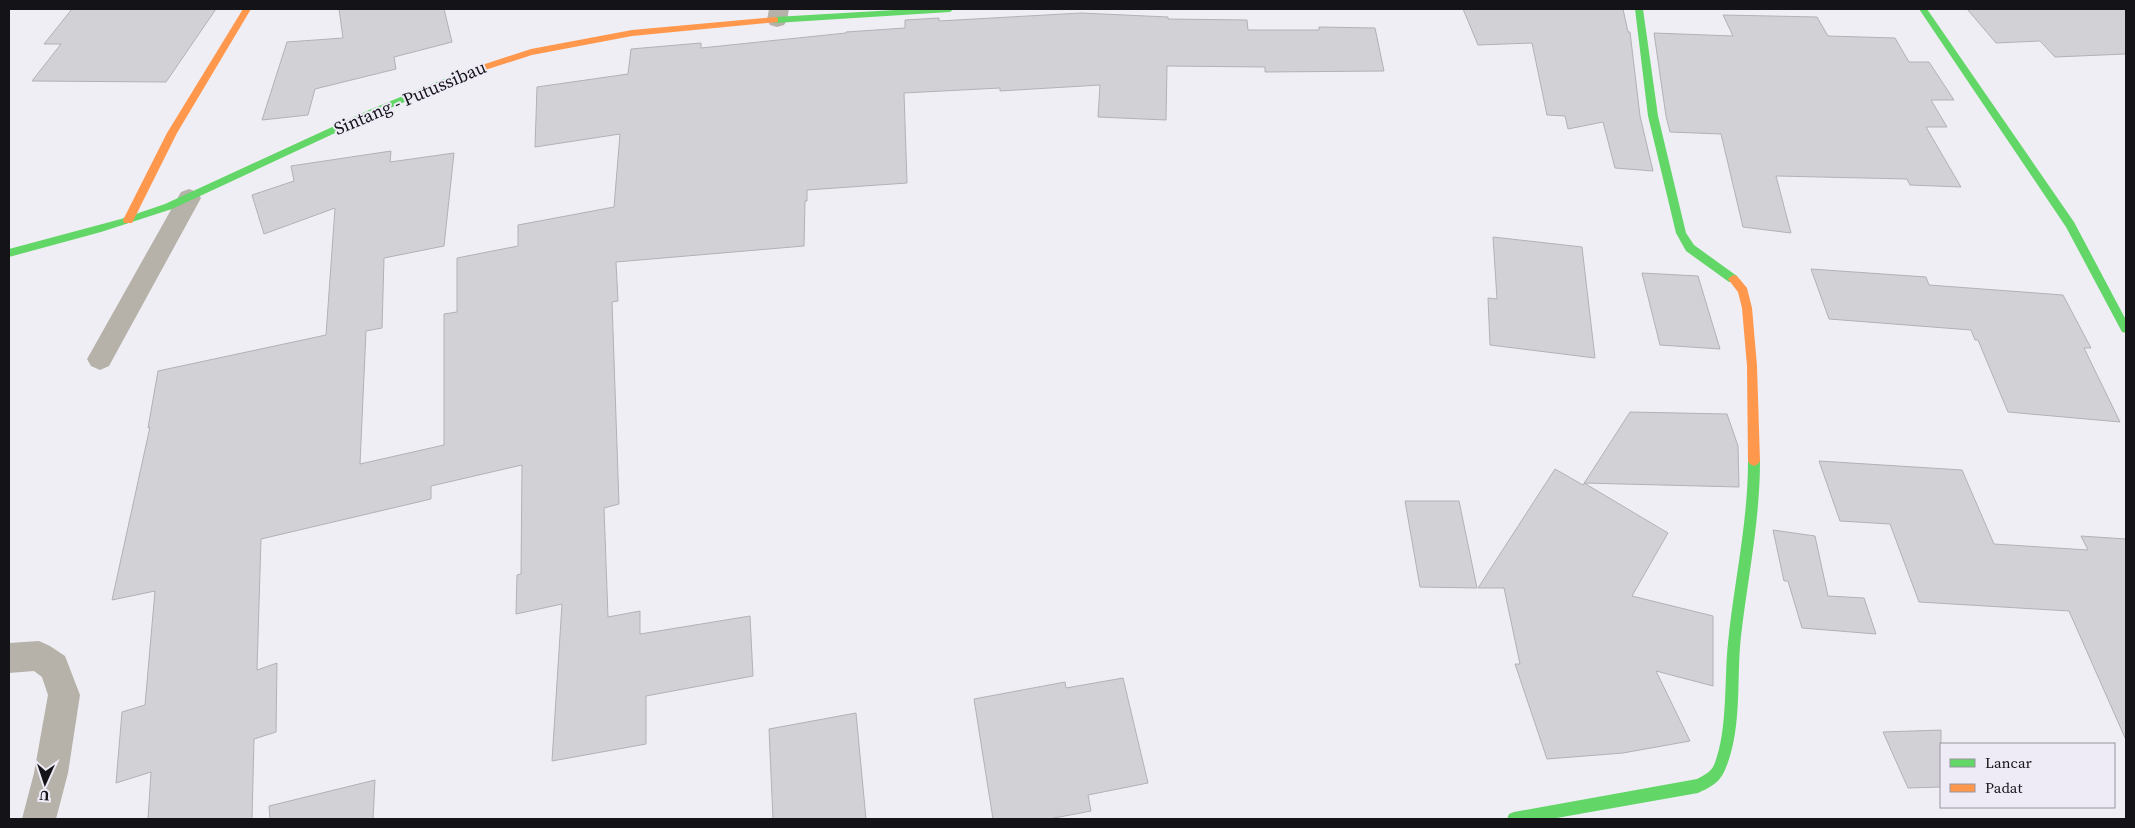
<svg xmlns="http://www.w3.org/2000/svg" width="2135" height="828" font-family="'Source Serif 4',serif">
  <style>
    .building { fill: #d2d1d6; stroke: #b2b2b6 }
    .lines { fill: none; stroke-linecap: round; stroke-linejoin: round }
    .lane { fill: #b6b1a9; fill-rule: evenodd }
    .street { fill: #b6b1a9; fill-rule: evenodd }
    .fast { fill: #63d668; fill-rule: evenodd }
    .slow { fill: #ff974d; fill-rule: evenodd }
    .labels { text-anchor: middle; stroke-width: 4; stroke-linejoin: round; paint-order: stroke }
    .street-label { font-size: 18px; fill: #141317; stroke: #eeebf7 }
  </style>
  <rect width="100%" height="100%" fill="#efeef4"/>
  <path class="building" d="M 72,9 L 216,9 L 166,82 L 32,81 L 61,44 L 44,44 Z
    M 339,9 L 444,9 L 452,42 L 394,57 L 396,69 L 315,89 L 308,115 L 262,120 L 287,42 L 343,38 Z
    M 1463,9 L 1623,9 L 1628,32 L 1630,32 L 1640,116 L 1653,171 L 1615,168 L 1603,122 L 1568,129 L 1565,116 L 1547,115 L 1532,43 L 1478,45 Z
    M 1967,9 L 2126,9 L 2126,54 L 2055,57 L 2040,41 L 1996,43 Z
    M 1081,13 L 1168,17 L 1168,19 L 1247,20 L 1248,30 L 1319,30 L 1319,27 L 1375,28 L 1384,71 L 1265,72 L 1265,67 L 1167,66 L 1166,120 L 1098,117 L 1100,85 L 1000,91 L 1000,88 L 904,93 L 907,183 L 807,190 L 807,201 L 805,201 L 804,246 L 616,262 L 618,301 L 612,302 L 619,504 L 604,508 L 608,617 L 640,611 L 640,634 L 750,616 L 753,676 L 646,696 L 646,744 L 552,761 L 562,604 L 516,614 L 517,575 L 521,574 L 522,465 L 431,486 L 431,499 L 261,539 L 257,670 L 277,663 L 276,732 L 254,739 L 252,819 L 148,819 L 151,772 L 116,783 L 122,712 L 145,705 L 155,591 L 112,600 L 150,427 L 148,428 L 158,371 L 326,335 L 335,208 L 264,234 L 252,195 L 294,181 L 291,166 L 391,151 L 390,162 L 454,153 L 444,246 L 384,258 L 382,328 L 366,331 L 360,464 L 444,445 L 444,314 L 457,312 L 457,258 L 518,246 L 518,225 L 614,207 L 620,134 L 535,147 L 537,87 L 628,74 L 631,49 L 701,43 L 701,48 L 846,33 L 846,32 L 905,28 L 905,20 L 939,18 L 939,21 Z
    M 1723,15 L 1817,17 L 1828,36 L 1895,38 L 1909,62 L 1929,62 L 1954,100 L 1931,100 L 1947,127 L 1926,127 L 1961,187 L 1910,185 L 1907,179 L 1776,176 L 1791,233 L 1743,227 L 1721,134 L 1670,132 L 1666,116 L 1654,33 L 1733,36 Z
    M 1493,237 L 1582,247 L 1595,358 L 1490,345 L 1488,298 L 1497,299 Z
    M 1811,269 L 1926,277 L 1929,285 L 2063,295 L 2091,348 L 2084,348 L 2120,422 L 2008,412 L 1978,340 L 1975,340 L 1971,330 L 1829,319 Z
    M 1642,273 L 1698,276 L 1720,349 L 1660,345 Z
    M 1630,412 L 1727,414 L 1738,446 L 1739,487 L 1584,483 L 1668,533 L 1632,596 L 1713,616 L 1713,686 L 1656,671 L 1690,741 L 1623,753 L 1547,759 L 1515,664 L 1520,664 L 1504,588 L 1478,588 L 1555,469 L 1583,485 Z
    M 1819,461 L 1962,470 L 1994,544 L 2088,550 L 2081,536 L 2126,539 L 2126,740 L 2069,611 L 1919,602 L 1890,524 L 1840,521 Z
    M 1405,501 L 1459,501 L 1477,588 L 1420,587 Z
    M 1773,530 L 1815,536 L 1828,596 L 1864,598 L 1876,634 L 1802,628 L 1788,581 L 1784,581 Z
    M 1123,678 L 1148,783 L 1088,795 L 1091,811 L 1049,819 L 993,819 L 974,699 L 1065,682 L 1066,688 Z
    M 856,713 L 866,819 L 773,819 L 769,729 Z
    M 1941,730 L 1941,787 L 1908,788 L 1883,732 Z
    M 375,780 L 373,819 L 270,819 L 269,806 Z"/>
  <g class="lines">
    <path class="lane" d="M 189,189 L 197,192 L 201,198 L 109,366 L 100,370 L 91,366 L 87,359 L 91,352 L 181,192 Z"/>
    <path class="street" d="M 769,9 L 789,9 L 787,20 L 784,25 L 777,27 L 770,25 L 767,20 Z
      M 39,641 L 50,646 L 65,656 L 80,695 L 68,773 L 56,819 L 22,819 L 34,773 L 48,695 L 42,677 L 34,671 L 9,673 L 9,643 Z"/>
    <path class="fast" d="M 912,9 L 954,9 L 950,12 L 775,23 L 771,20 L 775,17 Z
      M 1635,9 L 1643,9 L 1658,116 L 1686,233 L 1694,245 L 1737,276 L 1738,279 L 1737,282 L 1729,282 L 1686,251 L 1676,233 L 1648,116 Z
      M 1919,9 L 1927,9 L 2074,222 L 2126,320 L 2126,333 L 2122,332 L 2066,227 Z
      M 485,64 L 489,67 L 488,69 L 450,83 L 376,114 L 172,209 L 101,232 L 9,257 L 9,249 L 121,219 L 165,204 L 369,110 L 444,79 Z
      M 1754,456 L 1758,458 L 1760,461 C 1760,520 1748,577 1741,636 C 1736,680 1743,731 1724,772 C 1719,783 1709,788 1698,793 L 1551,819 L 1507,819 L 1509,814 L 1514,812 L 1697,779 C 1703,776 1711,772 1714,765 C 1728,731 1724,680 1728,643 C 1734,582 1748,523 1748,461 L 1750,458 Z"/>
    <path class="slow" d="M 243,9 L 251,9 L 177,133 L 132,223 L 124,223 L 123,220 L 167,133 Z
      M 775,17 L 778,18 L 778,22 L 632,36 L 532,55 L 485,70 L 481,67 L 482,65 L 531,49 L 632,30 Z
      M 1733,275 L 1737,276 L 1747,288 L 1752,308 L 1757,366 L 1760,461 L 1758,464 L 1754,466 L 1750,464 L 1748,461 L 1747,366 L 1742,308 L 1738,292 L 1728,279 Z"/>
  </g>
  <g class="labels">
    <g class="street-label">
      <text transform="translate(410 98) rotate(-23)" y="6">Sintang - Putussibau</text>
    </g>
  </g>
  <rect width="2135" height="828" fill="none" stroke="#141317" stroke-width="20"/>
  <rect x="1940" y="743" width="175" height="65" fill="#eeebf7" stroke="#97959d"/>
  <rect x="1950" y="759" width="25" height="8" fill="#63d668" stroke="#97959d"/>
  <text x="1985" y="768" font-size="15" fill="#141317">Lancar</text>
  <rect x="1950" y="784" width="25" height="8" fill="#ff974d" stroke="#97959d"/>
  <text x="1985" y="793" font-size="15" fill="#141317">Padat</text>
  <g transform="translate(45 783) rotate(183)" stroke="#eeebf7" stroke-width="4" paint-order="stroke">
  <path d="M0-4L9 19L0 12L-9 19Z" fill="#141317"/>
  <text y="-8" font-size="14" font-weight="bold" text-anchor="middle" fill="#141317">U</text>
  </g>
</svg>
